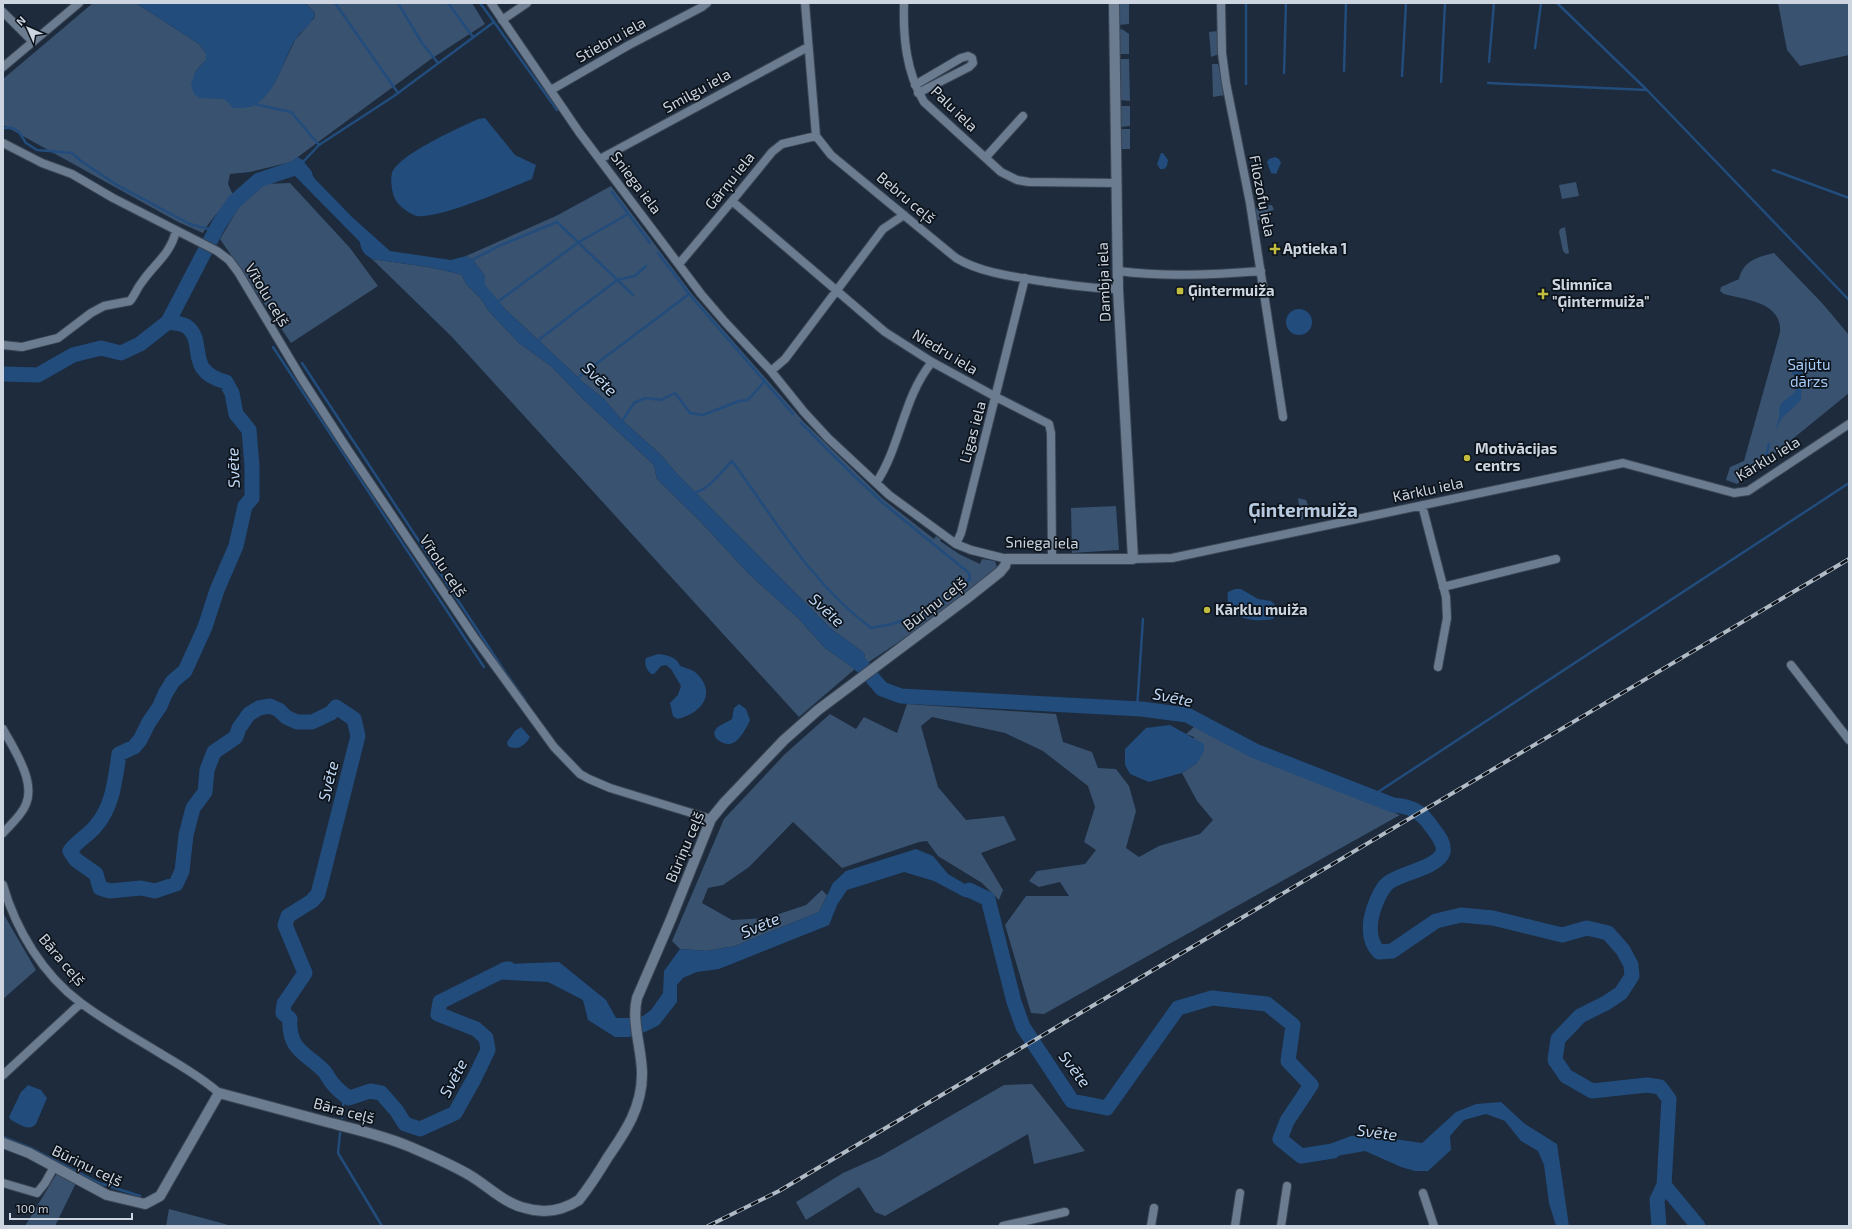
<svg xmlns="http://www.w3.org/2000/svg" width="1852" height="1229" font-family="'Exo 2',sans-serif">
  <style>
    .green { fill: #395270 }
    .water { fill: #224c7c }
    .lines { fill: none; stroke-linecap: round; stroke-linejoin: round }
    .stream { stroke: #224c7c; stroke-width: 2.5 }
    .river { stroke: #224c7c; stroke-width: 15 }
    .street-casing { stroke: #3a4554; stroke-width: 10 }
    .secondary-casing { stroke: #3a4554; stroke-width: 12 }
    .street { stroke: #6b7c90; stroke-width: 8 }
    .secondary { stroke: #6b7c90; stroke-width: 10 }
    .rail-casing { stroke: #b1bbc6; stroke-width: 4 }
    .rail { stroke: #0d131b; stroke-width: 2.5; stroke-dasharray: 8; stroke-linecap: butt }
    .poi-dot { fill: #c3bd3f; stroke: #0d131b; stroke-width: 1.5 }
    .labels { text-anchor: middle; stroke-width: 3.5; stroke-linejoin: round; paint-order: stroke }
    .street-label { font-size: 15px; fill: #ccd5e0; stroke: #0d131b }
    .poi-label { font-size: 15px; font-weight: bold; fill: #ccd5e0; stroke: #0d131b; text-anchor: start }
    .park-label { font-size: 15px; fill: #a9cdfa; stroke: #0d131b }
    .water-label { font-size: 16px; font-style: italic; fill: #c0d9f7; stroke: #0d131b }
    .district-label { font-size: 19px; font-weight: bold; fill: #b7c9df; stroke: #0d131b }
  </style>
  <rect width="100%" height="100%" fill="#1d2b3c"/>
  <path class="green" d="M 93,3 L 136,3 L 199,44 L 206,53 L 206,60 L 195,72 L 215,98 L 224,99 L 250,107 L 263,98 L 274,84 L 295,40 L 314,18 L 315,13 L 305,3 L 472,3 L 485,24 L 431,59 L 291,162 L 250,172 L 230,174 L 228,184 L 233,195 C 223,208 211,218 203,233 L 178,222 L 3,125 L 3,79 Z
    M 1117,3 L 1129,4 L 1129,24 L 1119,25 Z
    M 1778,3 L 1849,3 L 1849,55 L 1800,66 L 1787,50 Z
    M 1122,29 L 1129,34 L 1129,54 L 1119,54 L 1118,30 Z
    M 1217,31 L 1219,54 L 1211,57 L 1209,32 Z
    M 1119,59 L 1129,59 L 1130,101 L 1119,100 Z
    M 1212,64 L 1218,64 L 1225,95 L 1213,97 Z
    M 1121,106 L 1130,106 L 1130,126 L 1120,127 L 1119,107 Z
    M 1121,129 L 1130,129 L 1130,149 L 1121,149 Z
    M 1576,182 L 1579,196 L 1562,199 L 1559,185 Z
    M 290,183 L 350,248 L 378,286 L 291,343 L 220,239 L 239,207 L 265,184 Z
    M 611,186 L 692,294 L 803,421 L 883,499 L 934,539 L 936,536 L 941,539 L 940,541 L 959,554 L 980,564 L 982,559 L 995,561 L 997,567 L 994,572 L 909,635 L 866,664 L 864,653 L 830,628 L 678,475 L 661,455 L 621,419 L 604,399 L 583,382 L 505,309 L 484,285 L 485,276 L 473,260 L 466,256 L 556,216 Z
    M 1272,205 L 1274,210 L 1265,213 L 1265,221 L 1257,220 C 1251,205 1261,206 1272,205 Z
    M 1565,227 L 1569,253 L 1566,254 L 1563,251 L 1559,232 L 1560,229 Z
    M 1774,253 L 1822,303 L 1849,335 L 1849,393 L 1737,484 L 1726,480 L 1730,467 L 1744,461 L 1780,332 C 1782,302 1746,300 1724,294 L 1720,291 L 1721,287 L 1739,279 C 1743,261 1757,257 1774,253 Z
    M 372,259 C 402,264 433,266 462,275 L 466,284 L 481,299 L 488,310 L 519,343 L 551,366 L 584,400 L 654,465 L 657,479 L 701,522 L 749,574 L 798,618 L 825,648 L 855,669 L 799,717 L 452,337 Z
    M 1298,498 L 1306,500 L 1309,508 L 1307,516 L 1301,520 Z
    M 1116,506 L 1119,550 L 1072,553 L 1071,508 Z
    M 907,704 L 1056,714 L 1063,742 L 1092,752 L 1098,768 L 1116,769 L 1129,786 L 1136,811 L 1126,848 L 1139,857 L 1159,846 L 1200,834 L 1213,820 L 1197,801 L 1182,773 L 1197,763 L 1194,737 L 1186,734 L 1195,726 L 1224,741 L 1400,815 L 1044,1014 L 1031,1013 L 1005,925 L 1026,896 L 1069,896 L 1060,882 L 1039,887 L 1029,881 L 1037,871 L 1085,864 L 1096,850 L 1084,842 L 1095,807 L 1088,786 L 1043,751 L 1005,733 L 932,717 L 921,726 L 938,787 L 966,820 L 1004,816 L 1016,840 L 981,853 L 1003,890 L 999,900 L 982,883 L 938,856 L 927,841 L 919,842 L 842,868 L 793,822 L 749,867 L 723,885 L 708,888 L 702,903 L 732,920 L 767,918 L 806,905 L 822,890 L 827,895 L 819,912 L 735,946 L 707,951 L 680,949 L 672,941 L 724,819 L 785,754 L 830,714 L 856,729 L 864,717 L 897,733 Z
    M 3,913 L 36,970 L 3,999 Z
    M 1032,1084 L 1085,1151 L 1034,1164 L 1028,1134 L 885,1216 L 875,1212 L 859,1187 L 806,1220 L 796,1202 L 843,1173 L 881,1156 L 1004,1085 Z
    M 57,1173 L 76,1183 L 55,1226 L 25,1226 Z
    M 169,1209 L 225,1224 L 230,1226 L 166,1226 Z"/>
  <path class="water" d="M 136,3 L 305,3 L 315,13 C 313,24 301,30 295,40 C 283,59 275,100 249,107 C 244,108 238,108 234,108 L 224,99 L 200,98 L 194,94 L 191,85 L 195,72 L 206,60 L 206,53 L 199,44 Z
    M 485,118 L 515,155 L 536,165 L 532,179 C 507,189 441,219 417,216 C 409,214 397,205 394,197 C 392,191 390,180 392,173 C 399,154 459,128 478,119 Z
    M 1161,153 L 1163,153 L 1168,160 L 1167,166 L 1164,169 L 1160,169 L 1157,164 Z
    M 297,157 L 303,160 L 315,179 L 352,217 L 390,251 L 451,260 L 466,256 L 473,260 L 485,276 L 485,285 L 505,309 L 583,382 L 604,399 L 621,419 L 661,455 L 678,475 L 830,628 L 864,653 L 866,664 L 860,669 L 855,669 L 825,648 L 798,618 L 749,574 L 701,522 L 657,479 L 654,465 L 584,400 L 551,366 L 519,343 L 488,310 L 481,299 L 466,284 L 462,275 C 434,266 402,264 372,259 C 365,255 361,251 360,242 L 292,173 L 289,168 L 291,162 Z
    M 1275,157 L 1279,159 L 1281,163 L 1276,174 L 1271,173 L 1267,162 L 1269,159 Z
    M1286 322a13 13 0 1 1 26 0a13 13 0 1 1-26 0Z
    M 1790,356 L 1794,357 L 1802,368 L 1801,400 L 1781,419 L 1775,432 L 1779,417 L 1780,405 C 1785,399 1792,396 1796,390 C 1803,381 1786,372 1787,359 Z
    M 1235,589 L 1241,589 L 1258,599 L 1271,601 L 1275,605 L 1277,613 L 1273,619 C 1253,623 1224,619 1228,592 Z
    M 658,654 C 667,655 677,657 680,666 C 685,668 691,669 695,672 C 718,692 702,714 677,719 L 673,716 L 670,703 L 678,695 L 681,686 L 671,669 L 666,665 L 661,666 L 654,674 L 651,674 C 646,669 644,664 646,658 Z
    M 739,704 L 746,709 L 750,720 C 747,727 740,740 733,743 C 725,747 709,738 716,729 C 720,724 727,723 732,719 L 734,708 Z
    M 1170,725 L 1204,744 L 1204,751 L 1197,763 L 1182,773 L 1149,782 L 1130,774 L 1125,765 L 1125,749 L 1146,728 Z
    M 521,727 L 530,737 C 525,746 517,751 508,746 L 507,742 L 515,731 Z
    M 916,849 L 933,856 L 948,874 L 985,896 L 987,900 L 964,897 L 934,881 L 904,872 L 847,890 L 837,905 L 829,925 L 719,969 L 697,972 L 683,978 L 677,985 L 677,1002 L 659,1025 L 645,1032 L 629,1037 L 615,1037 L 588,1020 L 583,1000 L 548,982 L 491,979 L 489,974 L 505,964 L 559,962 L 606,1000 L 616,1018 L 634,1018 L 643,1016 L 651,1010 L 663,993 L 664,971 L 680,949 L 707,951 L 735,946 L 819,912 L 833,883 L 846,871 Z
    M 28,1085 L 41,1090 L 47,1098 L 36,1124 C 29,1132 19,1124 11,1120 L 9,1117 L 21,1092 Z
    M 1501,1102 L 1525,1124 L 1557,1144 L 1569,1226 L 1556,1226 L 1549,1203 L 1544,1165 L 1538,1151 L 1521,1141 L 1505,1121 L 1486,1114 L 1464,1120 L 1450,1136 L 1451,1150 L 1428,1171 L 1415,1171 L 1401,1167 L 1365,1151 L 1314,1160 L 1314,1150 L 1351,1136 L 1367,1135 L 1422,1143 L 1456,1112 L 1476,1104 Z"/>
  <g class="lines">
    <path class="stream" d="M 335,3 L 398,93
      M 398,3 L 422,43 L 438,63
      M 448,3 L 473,37
      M 480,3 L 494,22
      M 1557,3 L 1647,90 L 1849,300
      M 1535,48 L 1541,3
      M 1489,62 L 1494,3
      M 1344,71 L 1346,3
      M 1284,73 L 1286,3
      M 1402,76 L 1406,3
      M 1441,82 L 1445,3
      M 1488,83 L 1647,90
      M 1246,84 L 1246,3
      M 254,104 L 291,112 L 319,145
      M 3,128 L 13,128 L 19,132 L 26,143 L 37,150 L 72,153 L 81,161 L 117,185 L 190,224 L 216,231
      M 302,163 L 319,145 L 394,96 L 494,22 L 557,110
      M 1773,170 L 1849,198
      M 612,192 L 650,243
      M 658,253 L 689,294 L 793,414
      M 470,261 L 501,245 L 557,222 L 633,295
      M 496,303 L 579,242 L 628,214
      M 536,342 L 617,280 L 635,276 L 646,266
      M 273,347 L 484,667
      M 302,363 L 505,672 L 525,700
      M 576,379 L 689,294
      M 621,423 L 634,403 L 645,398 L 661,400 L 675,393 L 690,413 L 703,415 L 739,401 L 748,400 L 764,382
      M 1768,466 L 1766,457 L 1769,444
      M 693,493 C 709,490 721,472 732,461 C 776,521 811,583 871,628 L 892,624 L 934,610 L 970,579 L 969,573 L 883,503 L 851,473 L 801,423
      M 1137,709 L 1143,619
      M 1372,796 L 1849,483
      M 342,1118 L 344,1095
      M 340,1133 L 338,1153 L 382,1226
      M 3,1137 L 33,1149 L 99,1183 L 140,1196"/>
    <path class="river" d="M 168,322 L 219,224 L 234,202 L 259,180 L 298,167 L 305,175
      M 3,374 L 38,375 L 73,355 L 101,348 L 121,353 L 140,344 L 168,322 C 173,323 181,323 186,326 C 208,341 183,371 226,382 L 232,393 L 236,414 L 249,430 L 252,466 L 252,498 L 245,506 L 236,546 L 217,590 L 205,627 L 185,671 L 173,681 L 165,694 L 160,706 L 149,722 L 140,740 L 134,747 L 119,754 C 115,780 113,807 95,827 C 87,836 76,842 70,851 L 76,860 L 96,874 L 100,888 L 110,891 L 141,888 L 155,891 L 176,884 L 182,871 L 186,835 L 193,808 L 205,792 L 207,770 L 214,752 L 236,737 L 239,728 L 249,714 L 259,708 L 270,706 L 279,710 L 286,717 L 297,722 L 312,722 L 331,713 L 336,707 L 354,719 L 358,736 L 318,894 L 312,901 L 288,916 L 285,925 L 305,973 L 284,1004 L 283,1013 L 290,1019 C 288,1050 306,1053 324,1071 C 327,1074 329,1080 333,1084 C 337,1089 343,1094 349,1098 L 370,1091 L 381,1093 L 396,1110 L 405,1124 L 420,1129 L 455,1113 L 474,1079 L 488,1050 L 486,1038 L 476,1029 L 438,1014 L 440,1002 L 506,969 L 509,969
      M 847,653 L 862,666 L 882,689 L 901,696 L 1141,709 L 1187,715 L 1255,751 L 1393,805 C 1410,806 1421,811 1431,826 C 1436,833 1445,842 1443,852 C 1438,868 1400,873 1388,883 C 1380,890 1373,908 1371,919 C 1369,932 1370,943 1379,952 L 1392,951 L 1436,921 L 1461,915 L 1493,918 L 1562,935 L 1587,928 L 1608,933 L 1623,950 L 1631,965 L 1632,976 L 1621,993 L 1606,1003 L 1580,1016 L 1558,1039 L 1555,1060 L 1566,1076 L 1592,1091 L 1647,1085 L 1660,1087 L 1669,1099 L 1664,1185 L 1698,1226
      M 969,890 L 988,899 L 1014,1002 L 1023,1027 L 1072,1101 L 1107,1108 L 1178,1008 L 1212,998 L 1267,1004 L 1293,1025 L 1288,1061 L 1311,1085 L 1287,1121 L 1280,1139 L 1301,1156 L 1333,1151
      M 1659,1226 L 1657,1200 L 1664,1185"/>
    <g class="street-casing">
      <path id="street" d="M 491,3 L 579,132 L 701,294 L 725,322 L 771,371 L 804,412 L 828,438 L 889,495 L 956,544 L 971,550 L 1007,559
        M 805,3 L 816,136 L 831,155 L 956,258 C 983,274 1017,277 1047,282 C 1071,285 1094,289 1118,289
        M 904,3 C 903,37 906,72 924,102 L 1001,172 L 1017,180 L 1029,182 L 1117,183
        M 1221,3 L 1222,53 L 1226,83 L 1250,203 L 1283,417
        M 3,12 L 33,42
        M 502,20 L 527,3
        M 3,67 L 79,3
        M 915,85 L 961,58 L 968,56 L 972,58 L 973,63 L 969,67 L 918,93
        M 551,90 L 629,45 L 702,7 L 707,3
        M 3,143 L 42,163 L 72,174 L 113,198 L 217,251 L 229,260 L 238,272 L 302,379 L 346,447 L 474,637 L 554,747 L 580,774 L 589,779 L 610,788 L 711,819
        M 986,157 L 1023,116
        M 600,159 L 808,47
        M 732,201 L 885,332 L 932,362 L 996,397 L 1049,424 L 1051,433 L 1052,559
        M 679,264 L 732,201 L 772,152 L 782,144 L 816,136
        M 1118,271 C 1164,277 1214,275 1261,271
        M 3,345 L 22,347 L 58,338 L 91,313 L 104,306 L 130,301 C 135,295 137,288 142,282 C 155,263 170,255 176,231
        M 771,371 L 785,359 L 883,229 L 904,215
        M 876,483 C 901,446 903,397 932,362
        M 1422,505 L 1446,597 L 1447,618 L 1438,667
        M 956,544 L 961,533 L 1025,278
        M 1133,559 L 1172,558 L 1623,463 L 1734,493 L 1748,491 L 1849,424
        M 1443,587 L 1556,559
        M 1791,665 L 1849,740
        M 3,729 C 13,748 36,781 26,804 C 22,815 11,824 3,833
        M 3,885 C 16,930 43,975 81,1003 C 105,1021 132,1036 158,1052 C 179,1065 200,1076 219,1093
        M 3,1075 L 81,1003
        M 3,1183 L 37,1193 L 45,1183 L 54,1167
        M 1423,1193 L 1434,1226
        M 1003,1226 L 1065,1212
        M 1151,1226 L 1154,1208
        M 1235,1226 L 1240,1193
        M 1281,1226 L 1287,1186"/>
    </g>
    <g class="secondary-casing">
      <path id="secondary" d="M 3,1143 L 29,1153 L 107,1195 L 145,1204 L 160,1196 L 219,1093 C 255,1103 291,1112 327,1122 C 354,1129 382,1135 408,1146 C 429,1155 451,1164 471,1176 C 489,1187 504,1203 525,1208 C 544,1214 562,1211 579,1200 C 590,1186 599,1172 608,1157 C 626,1131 642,1107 642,1074 C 642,1049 631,1022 637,998 L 671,919 L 711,819 L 724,803 L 784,740 L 818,710 L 966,599 L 1000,572 L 1005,566 L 1007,559 L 1133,559 L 1118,289 L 1114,3"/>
    </g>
    <use href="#street" class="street"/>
    <use href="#secondary" class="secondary"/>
    <g class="rail-casing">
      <path id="rail" d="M 708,1226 L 779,1191 L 1849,559"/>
    </g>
    <use href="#rail" class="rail"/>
  </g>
  <g class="poi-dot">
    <path d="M1273 243h4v4h4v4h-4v4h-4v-4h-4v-4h4z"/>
    <rect x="1176" y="287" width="8" height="8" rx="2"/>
    <path d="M1541 288h4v4h4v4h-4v4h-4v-4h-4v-4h4z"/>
    <circle cx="1467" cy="458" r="4"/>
    <circle cx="1207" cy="610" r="4"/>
  </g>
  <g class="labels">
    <g class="street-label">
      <text transform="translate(611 40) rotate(-29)" y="5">Stiebru iela</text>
      <text transform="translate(697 91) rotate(-29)" y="5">Smilgu iela</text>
      <text transform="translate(954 109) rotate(44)" y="5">Palu iela</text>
      <text transform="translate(730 181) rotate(-51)" y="5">Gārņu iela</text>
      <text transform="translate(636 183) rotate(53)" y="5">Sniega iela</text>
      <text transform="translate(1262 196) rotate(79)" y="5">Filozofu iela</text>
      <text transform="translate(906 198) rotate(40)" y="5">Bebru ceļš</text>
      <text transform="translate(1104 282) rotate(-92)" y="5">Dambja iela</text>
      <text transform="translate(267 295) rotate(59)" y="5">Vītolu ceļš</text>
      <text transform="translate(945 352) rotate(31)" y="5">Niedru iela</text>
      <text transform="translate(973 432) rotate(-75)" y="5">Līgas iela</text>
      <text transform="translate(1768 459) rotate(-31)" y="5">Kārklu iela</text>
      <text transform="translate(1428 490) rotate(-12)" y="5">Kārklu iela</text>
      <text transform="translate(1042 543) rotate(1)" y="5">Sniega iela</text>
      <text transform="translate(443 566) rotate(56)" y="5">Vītolu ceļš</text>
      <text transform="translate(935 604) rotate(-38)" y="5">Būriņu ceļš</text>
      <text transform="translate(685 847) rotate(-67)" y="5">Būriņu ceļš</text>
      <text transform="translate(62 960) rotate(50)" y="5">Bāra ceļš</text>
      <text transform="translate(344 1111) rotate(15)" y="5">Bāra ceļš</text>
      <text transform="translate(87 1166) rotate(26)" y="5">Būriņu ceļš</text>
    </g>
    <g class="poi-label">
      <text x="1283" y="254">Aptieka 1</text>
      <text x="1552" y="290">Slimnīca<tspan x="1552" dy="17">"Ģintermuiža"</tspan></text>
      <text x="1188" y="296">Ģintermuiža</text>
      <text x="1475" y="454">Motivācijas<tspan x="1475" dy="17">centrs</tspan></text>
      <text x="1215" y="615">Kārklu muiža</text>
    </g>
    <g class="park-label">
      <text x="1809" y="370">Sajūtu<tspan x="1809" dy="17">dārzs</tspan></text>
    </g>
    <g class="water-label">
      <text transform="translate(600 379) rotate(44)" y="6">Svēte</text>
      <text transform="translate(233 468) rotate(-92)" y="6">Svēte</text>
      <text transform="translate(827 610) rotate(43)" y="6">Svēte</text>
      <text transform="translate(1173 697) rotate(12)" y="6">Svēte</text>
      <text transform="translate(328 781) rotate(-76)" y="6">Svēte</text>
      <text transform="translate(760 925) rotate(-23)" y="6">Svēte</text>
      <text transform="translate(1075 1069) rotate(53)" y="6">Svēte</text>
      <text transform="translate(453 1078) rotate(-62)" y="6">Svēte</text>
      <text transform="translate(1377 1132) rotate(7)" y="6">Svēte</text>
    </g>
    <g class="district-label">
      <text x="1303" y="517">Ģintermuiža</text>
    </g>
  </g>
  <rect width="1852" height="1229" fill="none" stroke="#ccd5e0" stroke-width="8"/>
  <g transform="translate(28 28) rotate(315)" stroke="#0d131b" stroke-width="3" paint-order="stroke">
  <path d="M0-3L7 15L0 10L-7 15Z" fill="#ccd5e0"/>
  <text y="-6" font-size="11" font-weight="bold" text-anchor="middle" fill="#ccd5e0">N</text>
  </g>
  <path d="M10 1213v6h122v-6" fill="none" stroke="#ccd5e0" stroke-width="2"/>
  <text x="16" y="1213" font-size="12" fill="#ccd5e0" stroke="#0d131b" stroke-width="3" paint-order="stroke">100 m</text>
</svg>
